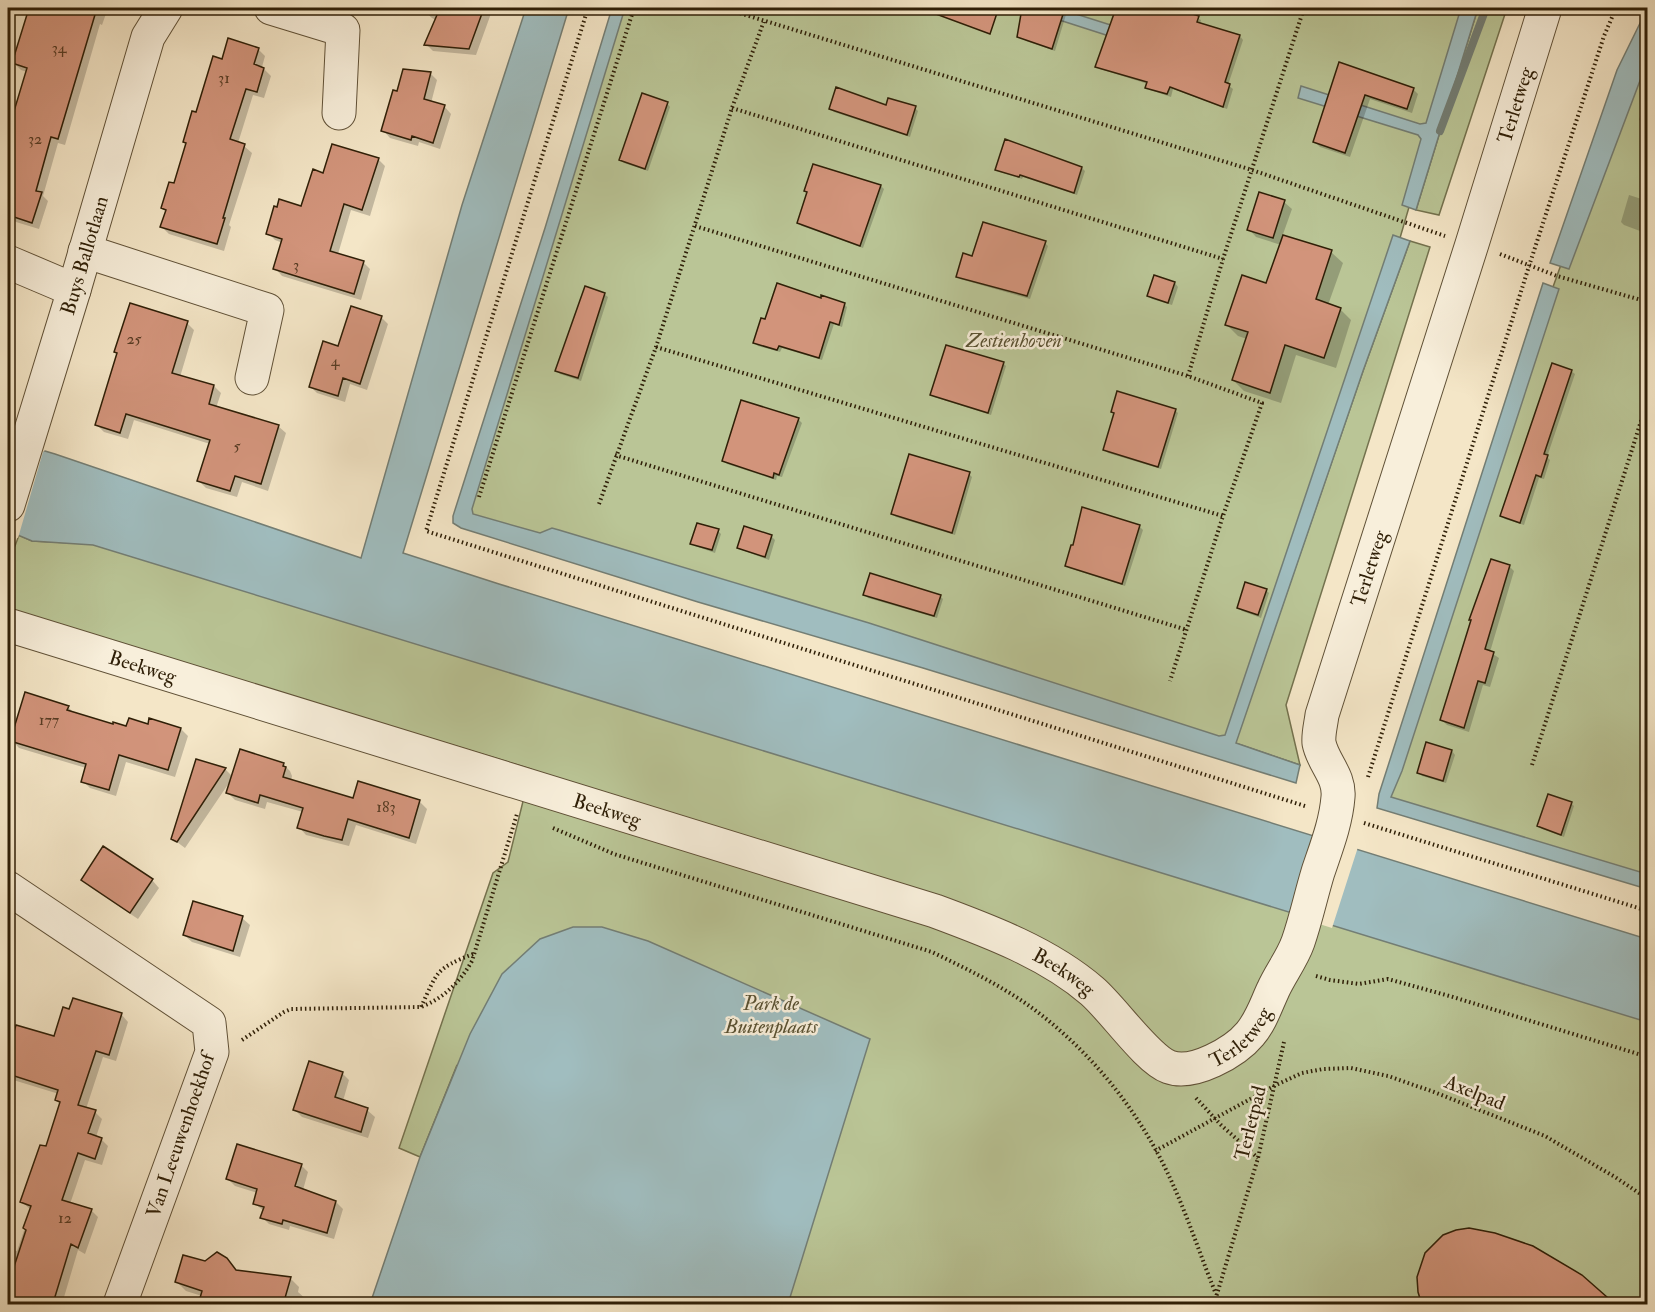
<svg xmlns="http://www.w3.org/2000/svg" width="1655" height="1312" font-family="'IM FELL Double Pica',serif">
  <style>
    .green { fill: #bac596; stroke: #74724e; stroke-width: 1.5 }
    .water { fill: #a0bdbf; stroke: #737e75; stroke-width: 1.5 }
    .pier { fill: #f4e6c7 }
    .shadow { fill: #0003 }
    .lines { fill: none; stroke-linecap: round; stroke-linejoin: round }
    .stream { stroke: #737e75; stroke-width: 8 }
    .building { fill: #d2947b; stroke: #2f1f07; stroke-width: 1.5 }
    .minor-casing { stroke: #605137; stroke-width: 35 }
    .path { stroke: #2f1f07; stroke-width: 4; stroke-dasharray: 1.5 3; stroke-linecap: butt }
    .minor { stroke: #f8efdb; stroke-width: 33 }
    .labels { text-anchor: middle; stroke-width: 5; stroke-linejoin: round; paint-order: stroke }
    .number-label { font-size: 16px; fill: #583c24 }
    .street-label { font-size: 20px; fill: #2f1f07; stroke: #f8efdb }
    .park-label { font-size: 20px; font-style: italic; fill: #595132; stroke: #f8efdb }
  </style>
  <rect width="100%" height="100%" fill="#f4e6c7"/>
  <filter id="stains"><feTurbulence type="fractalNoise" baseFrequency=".00333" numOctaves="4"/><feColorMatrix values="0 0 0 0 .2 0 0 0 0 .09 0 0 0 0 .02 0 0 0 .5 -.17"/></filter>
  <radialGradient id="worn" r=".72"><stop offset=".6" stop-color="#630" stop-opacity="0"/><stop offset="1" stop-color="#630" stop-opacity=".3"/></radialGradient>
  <path class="green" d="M 620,8 L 1467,8 L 1400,238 L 1227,750 L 464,517 Z
    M 1478,8 L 1507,8 L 1439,215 L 1416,210 Z
    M 1647,24 L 1647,881 L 1386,800 L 1553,287 Z
    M 1410,241 L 1430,247 L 1286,705 L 1300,765 L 1235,743 L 1363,371 Z
    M 19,535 L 32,541 L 93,544 L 552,685 L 1647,976 L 1647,1304 L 399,1304 L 457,1065 L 420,1157 L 399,1148 L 493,873 L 508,862 L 531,769 L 8,610 L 8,545 L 15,546 Z"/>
  <path class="water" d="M 526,8 L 569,8 L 403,553 L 499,584 L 1647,939 L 1647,1022 L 93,545 L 32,541 L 8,531 L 8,440 L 55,454 L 361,558 L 462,205 Z
    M 612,8 L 625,8 L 472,509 L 473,514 L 540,533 L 552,528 L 559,530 L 869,623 L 1219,736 L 1225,735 L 1393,235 L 1410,241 L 1363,371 L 1236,743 L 1300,765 L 1296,783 L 923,668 L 698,602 L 461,528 L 453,523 L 453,516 L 545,228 Z
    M 1022,8 L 1057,8 L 1196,52 L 1193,63 Z
    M 1461,8 L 1478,8 L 1416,210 L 1402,205 L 1421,139 L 1418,135 L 1298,98 L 1301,86 L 1420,124 L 1426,123 Z
    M 1647,9 L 1647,62 L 1569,269 L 1550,263 L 1617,70 Z
    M 1543,283 L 1559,289 L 1402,771 L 1391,797 L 1647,874 L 1647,889 L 1377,808 L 1379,794 Z
    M 573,927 L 602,927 L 648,941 L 870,1039 L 788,1304 L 370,1304 L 420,1157 L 470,1034 L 502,974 L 540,939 Z"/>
  <path class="pier" d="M 8,437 L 47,448 L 43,452 L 18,538 L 8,534 Z
    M 1322,836 L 1358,847 L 1332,928 L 1297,917 Z"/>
  <path class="shadow" d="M 30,8 L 108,8 L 102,25 L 100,24 L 65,145 L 58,143 L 43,196 L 48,201 L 39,229 L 16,222 L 8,215 L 8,147 L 10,138 L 8,135 L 27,72 L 21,70 L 14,63 Z
    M 426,8 L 493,8 L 476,55 L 433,51 L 426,44 L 436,20 L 432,18 L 424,11 Z
    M 1033,8 L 1068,8 L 1055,51 L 1026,41 L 1023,38 Z
    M 1116,8 L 1171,8 L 1197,17 L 1196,29 L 1199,19 L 1201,20 L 1200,24 L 1240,36 L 1243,40 L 1228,85 L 1233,89 L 1227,109 L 1173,89 L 1171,97 L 1150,90 L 1147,87 L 1148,84 L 1100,69 L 1097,66 Z
    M 258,49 L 265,56 L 262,67 L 271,76 L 264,98 L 253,95 L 238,143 L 244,146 L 252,153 L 229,225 L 231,227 L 224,251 L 169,234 L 162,227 L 167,212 L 163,208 L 175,185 L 197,114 L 223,61 Z
    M 1340,64 L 1413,89 L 1418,94 L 1412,113 L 1370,99 L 1350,157 L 1320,147 L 1315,142 Z
    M 430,73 L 437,80 L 431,103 L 444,106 L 451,114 L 440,149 L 419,142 L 418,146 L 390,138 L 383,130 L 398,92 Z
    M 1645,99 L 1648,100 L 1648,125 L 1639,120 Z
    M 667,103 L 670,107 L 648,171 L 624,163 L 621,160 Z
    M 887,107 L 915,108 L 918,111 L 910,137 L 834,112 L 831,109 Z
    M 378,159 L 385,166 L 370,216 L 351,210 L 338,254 L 363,262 L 370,269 L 361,300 L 282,276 L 275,268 L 283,243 L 275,240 L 268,233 L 302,208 L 324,175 Z
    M 1082,168 L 1085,171 L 1077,195 L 1023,177 L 1022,179 L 1000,172 L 997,169 Z
    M 881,186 L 884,189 L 863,248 L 802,226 L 798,223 Z
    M 1629,195 L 1648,201 L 1648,234 L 1624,225 L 1621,222 Z
    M 1284,202 L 1292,209 L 1282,237 L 1331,252 L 1343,263 L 1328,305 L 1340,309 L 1351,320 L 1336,368 L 1296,355 L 1281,403 L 1244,391 L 1233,380 L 1247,339 L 1238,336 L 1227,325 L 1267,285 L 1281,245 L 1256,237 L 1249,229 Z
    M 1045,243 L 1048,246 L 1030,299 L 960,279 L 957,276 L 973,258 Z
    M 1155,276 L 1175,283 L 1178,287 L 1172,305 L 1152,299 L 1149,295 Z
    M 604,294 L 608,297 L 581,381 L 560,374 L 557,371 Z
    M 821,300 L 844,304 L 847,307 L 842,327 L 834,324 L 822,360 L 782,348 L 780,352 L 758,346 L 754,343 L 766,321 Z
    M 8,305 L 13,311 L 8,328 Z
    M 381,317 L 388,324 L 367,390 L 350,384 L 345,402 L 317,393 L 310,386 L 339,348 Z
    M 187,323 L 194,330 L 180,377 L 214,386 L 221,393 L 216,408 L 278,426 L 286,433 L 268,491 L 242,482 L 237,497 L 206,488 L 199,481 L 210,444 L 134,420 L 128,439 L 104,432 L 97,425 Z
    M 1003,363 L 1006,366 L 991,415 L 934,397 L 931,394 Z
    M 1571,371 L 1575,374 L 1547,457 L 1550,460 L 1544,479 L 1539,478 L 1524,525 L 1505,519 L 1502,516 Z
    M 742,402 L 799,420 L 802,423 L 782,477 L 777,476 L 776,480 L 727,464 L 724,460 Z
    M 1175,410 L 1178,413 L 1161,469 L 1108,453 L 1104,449 L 1115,414 Z
    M 969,474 L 972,477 L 955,535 L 896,517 L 892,514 Z
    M 1139,526 L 1143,530 L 1125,586 L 1069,568 L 1066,565 Z
    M 718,531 L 721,534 L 715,553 L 695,546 L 692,543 Z
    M 771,536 L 775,540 L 769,560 L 742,550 L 739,547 Z
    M 1509,566 L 1514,571 L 1490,652 L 1499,658 L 1490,687 L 1483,685 L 1469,732 L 1447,725 L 1442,720 Z
    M 1266,590 L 1269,593 L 1261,618 L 1242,611 L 1239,608 Z
    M 865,595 L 940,596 L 943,599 L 937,618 L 868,598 Z
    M 68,707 L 76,715 L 127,728 L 149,726 L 181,729 L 188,736 L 175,777 L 126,762 L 116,796 L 90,788 L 83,781 L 86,768 L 19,748 L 12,740 Z
    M 1452,751 L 1455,755 L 1446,783 L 1422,776 L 1419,772 Z
    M 197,761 L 225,769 L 233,777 L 185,848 L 173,839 Z
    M 283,764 L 290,771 L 292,776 L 291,781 L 354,800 L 359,783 L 420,802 L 427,809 L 416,844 L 356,825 L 349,846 L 306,835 L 299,827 L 303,812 L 267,802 L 265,809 L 235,800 L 228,793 Z
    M 1571,803 L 1574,806 L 1564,837 L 1542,829 L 1539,826 Z
    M 83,880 L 152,880 L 159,888 L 138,919 L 90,887 Z
    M 242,918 L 250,925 L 240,957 L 192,942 L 184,935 Z
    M 121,1014 L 128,1022 L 116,1061 L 103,1057 L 86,1109 L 95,1112 L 102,1119 L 96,1137 L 101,1139 L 108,1146 L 102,1165 L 85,1160 L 70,1204 L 91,1210 L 98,1217 L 85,1254 L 78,1250 L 62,1304 L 8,1304 L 8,1249 L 17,1251 L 31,1210 L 21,1201 L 47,1148 L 61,1104 L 57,1100 L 59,1094 L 10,1079 L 8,1077 L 8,1057 L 17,1027 L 55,1038 Z
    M 342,1073 L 349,1080 L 343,1101 L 367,1110 L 375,1117 L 368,1138 L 302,1117 L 295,1110 Z
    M 301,1165 L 308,1172 L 303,1190 L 336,1202 L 343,1209 L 334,1239 L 290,1226 L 289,1230 L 269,1224 L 262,1217 L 264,1211 L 254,1203 L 258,1193 L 235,1186 L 228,1179 Z
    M 237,1271 L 290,1278 L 299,1287 L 298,1292 L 307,1300 L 305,1304 L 199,1304 L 202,1296 L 186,1291 L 177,1282 Z"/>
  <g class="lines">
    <path class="stream" d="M 1440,131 L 1486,8"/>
  </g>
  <path class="building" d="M 29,8 L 97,8 L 58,139 L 51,137 L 36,191 L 42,192 L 32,223 L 8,215 L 8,131 L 27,68 L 12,63 Z
    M 440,8 L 484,8 L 469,49 L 424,45 Z
    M 925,8 L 981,8 L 997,13 L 990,34 L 925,10 Z
    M 1022,8 L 1065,8 L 1052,49 L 1017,37 Z
    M 1116,8 L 1174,8 L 1199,16 L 1197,22 L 1240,35 L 1225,82 L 1230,84 L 1223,107 L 1170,87 L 1167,94 L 1145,88 L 1147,82 L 1095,67 Z
    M 228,38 L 259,48 L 254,64 L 264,68 L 257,92 L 246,89 L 230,139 L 245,144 L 223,218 L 225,218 L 217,244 L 160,227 L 166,210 L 161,208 L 169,182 L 174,183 L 186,143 L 183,142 L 192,111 L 196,112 L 213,56 L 222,59 Z
    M 1339,62 L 1414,88 L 1407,109 L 1365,95 L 1345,153 L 1313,142 Z
    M 403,69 L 431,72 L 424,99 L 445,105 L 433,143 L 412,136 L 411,140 L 381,131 L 393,90 L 397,91 Z
    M 836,87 L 886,105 L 888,98 L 916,106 L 907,135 L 829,109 Z
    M 642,93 L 668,102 L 645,169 L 619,160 Z
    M 1005,139 L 1082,167 L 1074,193 L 1020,175 L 1019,177 L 995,170 Z
    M 332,144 L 379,158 L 362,210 L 344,204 L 330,251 L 364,261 L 354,294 L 273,269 L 282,239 L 266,234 L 274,206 L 277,207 L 279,199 L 301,206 L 313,169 L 323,173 Z
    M 813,164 L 881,185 L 860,246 L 797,223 L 807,192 L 804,191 Z
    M 1259,192 L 1285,200 L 1273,238 L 1247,230 Z
    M 983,222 L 1046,241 L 1027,296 L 956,277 L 963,253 L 972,256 Z
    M 1283,235 L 1332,250 L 1316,299 L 1341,308 L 1324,358 L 1285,345 L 1270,393 L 1232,380 L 1248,332 L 1225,325 L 1242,275 L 1266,283 Z
    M 1154,275 L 1175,282 L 1168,303 L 1147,296 Z
    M 777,283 L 821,298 L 821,295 L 845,303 L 839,325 L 830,322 L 819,358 L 779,346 L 777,350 L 753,343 L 761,318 L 765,319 Z
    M 585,286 L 605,293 L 578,378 L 555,371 Z
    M 130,303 L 188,321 L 172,373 L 214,385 L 209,404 L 279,425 L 261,484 L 235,476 L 230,491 L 197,481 L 210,440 L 126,414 L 120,433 L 95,425 L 117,353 L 114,352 Z
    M 351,306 L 382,316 L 360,384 L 343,378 L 338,396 L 309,387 L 323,341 L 338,346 Z
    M 946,345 L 1004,362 L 988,413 L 930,395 Z
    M 1552,363 L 1572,370 L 1544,454 L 1548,455 L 1541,477 L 1536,475 L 1520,523 L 1500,516 Z
    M 1117,391 L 1176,409 L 1158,467 L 1103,450 L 1114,413 L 1111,412 Z
    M 741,400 L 799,418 L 779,475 L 774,473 L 773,478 L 722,461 Z
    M 909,454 L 970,472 L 952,533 L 891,514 Z
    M 1082,507 L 1140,525 L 1122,584 L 1065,566 L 1071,545 L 1073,545 Z
    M 697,523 L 719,529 L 712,550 L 690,544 Z
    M 744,526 L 772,535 L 765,557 L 737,548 Z
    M 1491,559 L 1510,565 L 1485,649 L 1494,652 L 1485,683 L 1478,681 L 1464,728 L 1440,720 L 1471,620 L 1469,620 Z
    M 870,573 L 941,595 L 934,616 L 863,595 Z
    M 1245,582 L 1267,589 L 1258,615 L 1237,608 Z
    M 25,692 L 69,706 L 67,710 L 113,724 L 113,722 L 126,726 L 129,718 L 148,724 L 149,718 L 181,728 L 168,770 L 119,755 L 109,790 L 81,782 L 86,764 L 10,741 Z
    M 1426,742 L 1452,750 L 1443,781 L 1417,773 Z
    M 240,749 L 284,763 L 283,766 L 286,767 L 283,777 L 353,798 L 358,781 L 420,800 L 409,838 L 348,819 L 342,840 L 324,836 L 297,828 L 303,808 L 260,795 L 258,803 L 226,793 Z
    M 196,759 L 226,768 L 177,842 L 171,839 Z
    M 1548,794 L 1572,802 L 1561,835 L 1537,826 Z
    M 103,846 L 153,879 L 130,913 L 81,880 Z
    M 193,901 L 243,916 L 233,951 L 183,935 Z
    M 73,998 L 122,1013 L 109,1055 L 96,1051 L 78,1105 L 96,1110 L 88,1133 L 102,1138 L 95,1159 L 78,1153 L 62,1200 L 92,1209 L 78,1248 L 71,1244 L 54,1300 L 48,1298 L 46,1305 L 8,1305 L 8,1285 L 26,1230 L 23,1228 L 31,1206 L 20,1202 L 40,1145 L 46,1146 L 60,1102 L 55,1100 L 58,1090 L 8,1074 L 8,1052 L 16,1025 L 54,1036 L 63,1007 L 69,1009 Z
    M 309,1061 L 343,1072 L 335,1097 L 368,1108 L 361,1132 L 293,1110 Z
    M 237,1144 L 302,1164 L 295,1186 L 336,1201 L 327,1233 L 283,1220 L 282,1224 L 260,1218 L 264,1207 L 253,1204 L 257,1189 L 226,1179 Z
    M 1469,1228 L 1495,1233 L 1533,1246 L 1582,1275 L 1616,1305 L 1422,1305 L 1418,1292 L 1417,1277 L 1425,1253 L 1443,1235 L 1456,1230 Z
    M 217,1252 L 227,1258 L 236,1270 L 291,1277 L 283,1305 L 198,1305 L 202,1291 L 175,1282 L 183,1255 L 205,1261 Z"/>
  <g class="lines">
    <g class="minor-casing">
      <g id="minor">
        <path d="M 271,8 L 343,30 L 339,113"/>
        <path d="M 85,251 L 267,310 L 252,378"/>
        <path d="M 8,262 L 74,290"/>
        <path id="s1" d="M 8,505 L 74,290 L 148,37 L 166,8"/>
        <path id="s2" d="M 8,625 L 935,911 C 989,931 1048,953 1092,991 C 1113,1009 1147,1059 1169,1067 C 1193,1076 1235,1052 1250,1034 C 1261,1021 1266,1005 1273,990 C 1280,974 1292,959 1298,942 C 1306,919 1311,895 1318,872 C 1326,848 1336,823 1338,797 C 1340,776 1323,763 1319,743 C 1318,734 1321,724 1322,715 L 1472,244 L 1545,8"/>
        <path d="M 8,888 L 209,1023 L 212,1052 L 120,1304"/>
      </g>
    </g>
    <path class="path" d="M 588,8 L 426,531 L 1305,806
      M 723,8 L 1252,170 L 1445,236
      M 732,108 L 1223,259
      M 695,226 L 1188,376 L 1262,403 L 1223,516 L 1170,681
      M 1500,254 L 1557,276 L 1648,302
      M 656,347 L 1223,516
      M 1188,376 L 1223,259 L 1304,8
      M 615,455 L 1187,630
      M 479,497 L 634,8
      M 599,504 L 656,347 L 732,108 L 764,21
      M 1532,765 L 1648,399
      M 1368,777 L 1530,263 L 1604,36 L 1616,8
      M 1364,823 L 1648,911
      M 553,828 L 614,854 L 932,952 C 965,968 998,984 1028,1005 C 1088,1048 1138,1109 1169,1176 C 1187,1214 1200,1255 1216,1294
      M 1316,976 L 1330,980 L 1359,984 L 1388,979 L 1453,997 L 1648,1057
      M 421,1007 C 438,971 435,969 473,954
      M 242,1040 L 284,1012 L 291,1009 L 421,1007 C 444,998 460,982 472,961 L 517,814
      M 1196,1098 L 1221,1125 L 1258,1158
      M 1155,1151 L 1276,1085 L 1302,1073 L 1323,1069 L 1351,1068 L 1388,1076 L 1434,1092 L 1545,1136 L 1615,1177 L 1648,1199
      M 1214,1304 L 1258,1158 L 1284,1042"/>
    <use href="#minor" class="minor"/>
  </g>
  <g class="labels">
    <g class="number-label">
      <text x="59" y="53">34</text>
      <text x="224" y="83">31</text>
      <text x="35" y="144">32</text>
      <text x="296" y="270">3</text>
      <text x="134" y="344">25</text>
      <text x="335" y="366">4</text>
      <text x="237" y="451">5</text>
      <text x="49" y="725">177</text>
      <text x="386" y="812">183</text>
      <text x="65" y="1223">12</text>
    </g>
    <g class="street-label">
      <text dy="7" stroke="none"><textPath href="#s2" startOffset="2328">Terletweg</textPath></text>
      <text dy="7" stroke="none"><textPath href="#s1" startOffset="261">Buys Ballotlaan</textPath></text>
      <text dy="7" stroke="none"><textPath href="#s2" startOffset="1842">Terletweg</textPath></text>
      <text dy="7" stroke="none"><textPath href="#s2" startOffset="141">Beekweg</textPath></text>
      <text dy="7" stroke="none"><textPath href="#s2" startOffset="627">Beekweg</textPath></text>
      <text dy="7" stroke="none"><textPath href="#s2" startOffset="1113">Beekweg</textPath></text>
      <text dy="7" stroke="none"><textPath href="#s2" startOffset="1338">Terletweg</textPath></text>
      <text transform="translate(1475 1092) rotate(22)" y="7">Axelpad</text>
      <text transform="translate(1250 1123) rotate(-76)" y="7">Terletpad</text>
      <text transform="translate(180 1135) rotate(-71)" y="7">Van Leeuwenhoekhof</text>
    </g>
    <g class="park-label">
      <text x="1014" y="347">Zestienhoven</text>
      <text x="771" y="1010">Park de<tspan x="771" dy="23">Buitenplaats</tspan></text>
    </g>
  </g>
  <rect width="1655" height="1312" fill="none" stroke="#f4e6c7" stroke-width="30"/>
  <rect x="9" y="9" width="1637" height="1294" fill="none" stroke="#2f1f07" stroke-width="3"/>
  <rect x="15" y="15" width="1625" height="1282" fill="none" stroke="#2f1f07" stroke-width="1.5"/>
  <rect width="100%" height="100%" filter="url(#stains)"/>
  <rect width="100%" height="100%" fill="url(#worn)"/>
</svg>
